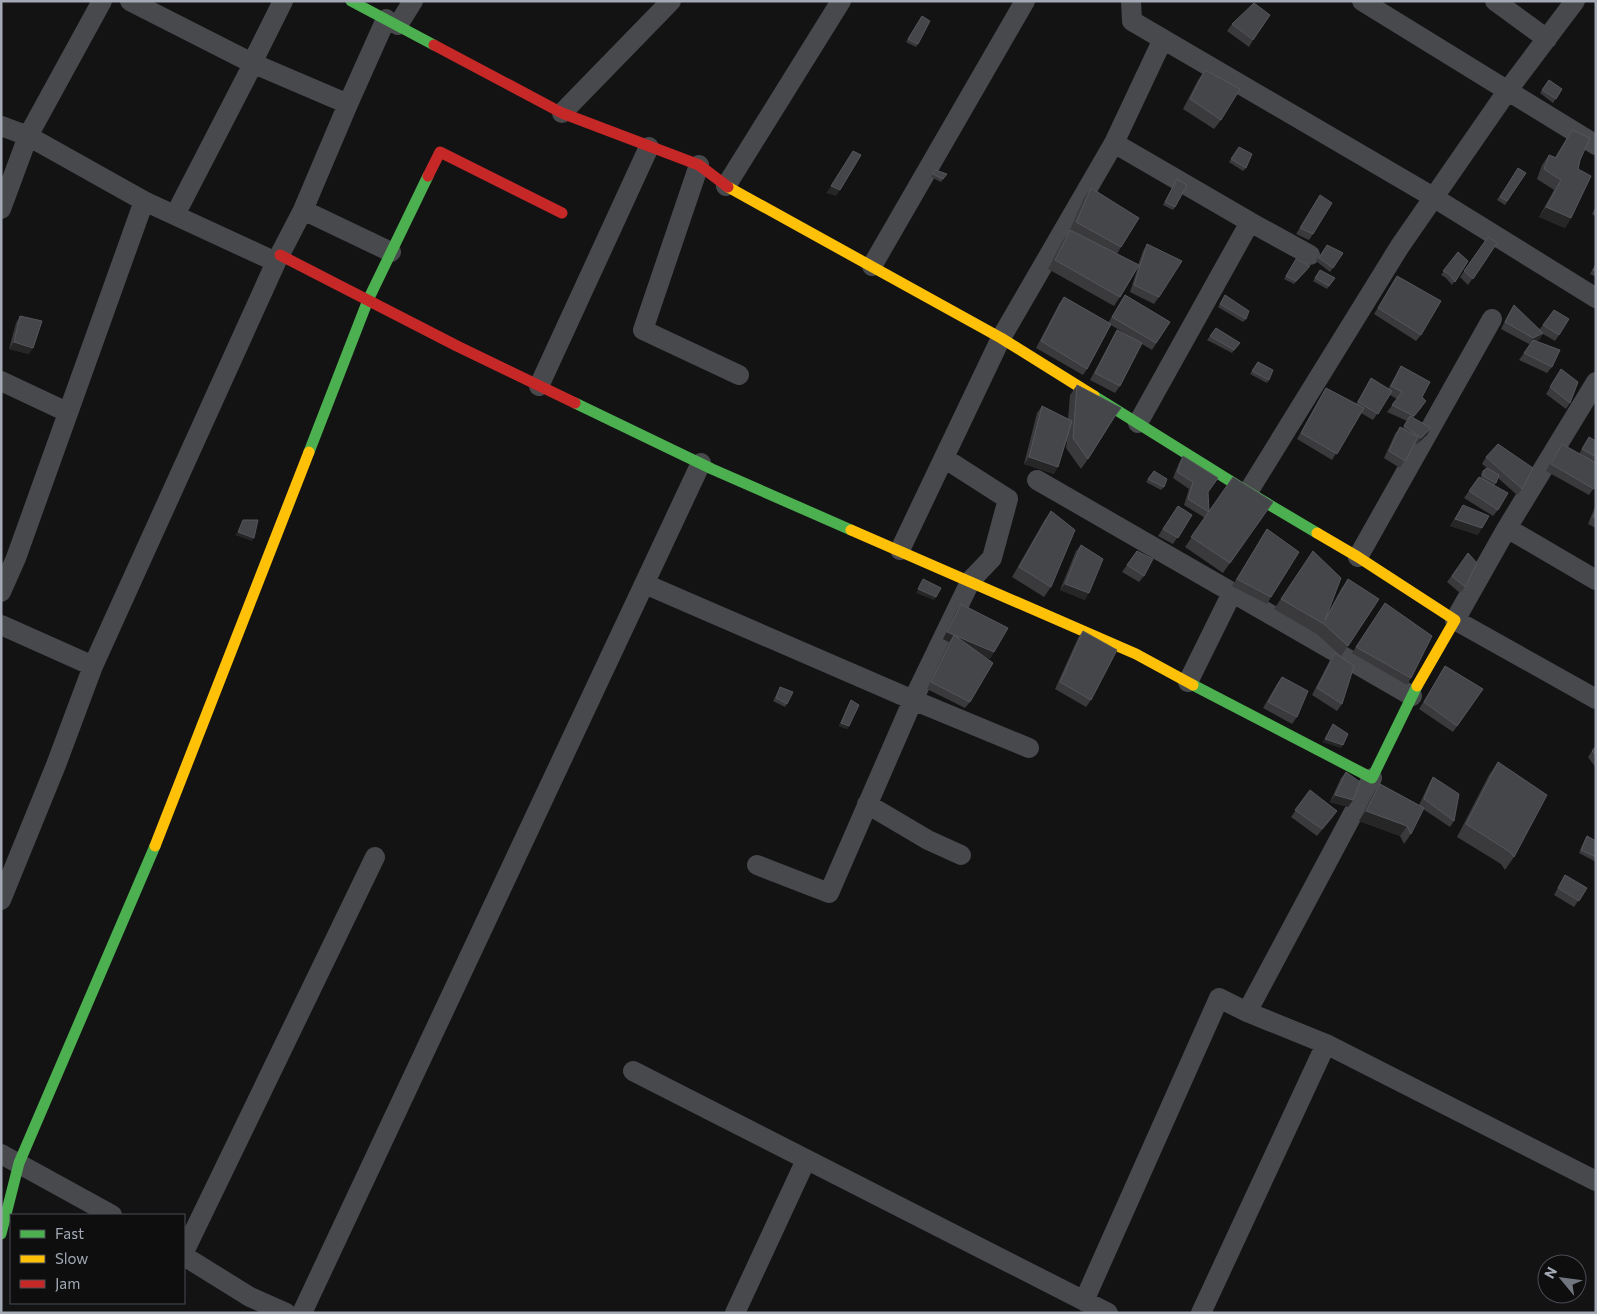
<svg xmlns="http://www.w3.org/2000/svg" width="1597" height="1314" font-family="Commissioner,sans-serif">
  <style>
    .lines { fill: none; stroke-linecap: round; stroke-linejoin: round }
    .street { stroke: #47494d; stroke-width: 20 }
    .fast { stroke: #4caf50; stroke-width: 11 }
    .slow { stroke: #ffc107; stroke-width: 11 }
    .jam { stroke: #c62828; stroke-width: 11 }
    .wall { fill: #3a3a3d }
    .shaded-wall { fill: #262627 }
    .building { fill: #45464a; stroke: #54565b }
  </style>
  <rect width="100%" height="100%" fill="#131314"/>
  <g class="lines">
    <path class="street" d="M 130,1 L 252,63 L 348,104
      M 1131,1 L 1132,21 L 1433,197 L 1596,298
      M 1362,1 L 1596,145
      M 1495,1 L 1547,39
      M 398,25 L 413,1
      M 562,113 L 671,1
      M 1,126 L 28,136 L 144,201 L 276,262
      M 1114,143 L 1163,39
      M 699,165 L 643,330 L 739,375
      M 726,186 L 841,1
      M 1,209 L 28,136 L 102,1
      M 303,210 L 391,252
      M 175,215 L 253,64 L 252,63 L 283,1
      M 1250,222 L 1310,255
      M 872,266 L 1025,1
      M 1,381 L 67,412
      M 1596,382 L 1507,528 L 1455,620 L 1596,699
      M 539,386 L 649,147
      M 1037,480 L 1412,696
      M 1248,492 L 1400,246 L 1508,90 L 1575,1
      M 1507,528 L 1596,580
      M 900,550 L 1001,338 L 1114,143 L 1250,222 L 1138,423
      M 1358,557 L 1492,319
      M 645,584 L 913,700 L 1029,748
      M 1,592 L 16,558 L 144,201
      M 1,625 L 93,666
      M 1188,682 L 1232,593
      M 867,804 L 928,840 L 961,855
      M 757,865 L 829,893 L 913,700 L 956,611 L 971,580 L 992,558 L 1008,499 L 944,458
      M 1,900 L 56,765 L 93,666 L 276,262 L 303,210 L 348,104 L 386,19
      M 1247,1012 L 1372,778
      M 633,1071 L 1108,1313
      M 1,1154 L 112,1215
      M 184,1252 L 375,857
      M 184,1256 L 250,1297 L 286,1313
      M 1084,1301 L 1219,998 L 1247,1012 L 1326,1044 L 1596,1181
      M 302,1313 L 701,463
      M 735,1313 L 806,1160
      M 1201,1313 L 1326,1044"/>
    <path class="fast" d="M 351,1 L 434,45
      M 1094,396 L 1248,492 L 1317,533
      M 575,403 L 712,469 L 851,530
      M 309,452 L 368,300 L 428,176
      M 1193,685 L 1372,778 L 1417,686
      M 1,1234 L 19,1163 L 155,846"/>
    <path class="slow" d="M 728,187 L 1001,338 L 1094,396
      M 851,530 L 1136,654 L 1193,685
      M 1317,533 L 1358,557 L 1455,620 L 1417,686
      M 155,846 L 309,452"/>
    <path class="jam" d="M 434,45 L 562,113 L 699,165 L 728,187
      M 428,176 L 440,152 L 562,213
      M 280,255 L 457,346 L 575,403"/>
  </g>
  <path class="wall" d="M 920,19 L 918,44 L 916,47 L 906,42 Z
    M 1232,24 L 1253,40 L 1249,47 L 1227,31 Z
    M 1205,70 L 1221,120 L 1214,129 L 1183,109 L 1198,80 Z
    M 1549,80 L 1562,89 L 1553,103 L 1540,93 Z
    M 1572,130 L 1580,160 L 1571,218 L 1565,228 L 1539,217 L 1554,190 L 1537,179 L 1542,165 L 1549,155 L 1555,157 Z
    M 1239,147 L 1246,168 L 1243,171 L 1229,162 Z
    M 1518,168 L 1526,173 L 1505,205 L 1497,200 Z
    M 935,170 L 947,174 L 941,182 L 931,177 Z
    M 1177,179 L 1175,207 L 1173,210 L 1163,205 Z
    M 1091,188 L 1121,247 L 1117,254 L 1138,265 L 1143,251 L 1147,244 L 1159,297 L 1154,304 L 1130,292 L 1138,267 L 1120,297 L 1114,306 L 1048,269 L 1063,240 L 1069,232 L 1084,198 Z
    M 1320,195 L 1313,234 L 1309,240 L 1296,234 Z
    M 1596,206 L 1596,217 L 1592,214 Z
    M 1488,237 L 1497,243 L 1468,285 L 1460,277 Z
    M 1327,245 L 1343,253 L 1330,272 L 1316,261 Z
    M 1458,252 L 1468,261 L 1452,285 L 1446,278 L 1441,275 Z
    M 1294,262 L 1308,269 L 1294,284 L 1284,279 Z
    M 1596,263 L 1596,277 L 1590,274 Z
    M 1320,270 L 1335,278 L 1327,289 L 1313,281 Z
    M 1397,276 L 1421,335 L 1416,341 L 1374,314 Z
    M 1125,295 L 1170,322 L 1152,350 L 1142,344 L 1120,386 L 1115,393 L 1090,380 L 1113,337 L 1117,330 L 1132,338 L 1111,325 L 1087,369 L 1083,375 L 1036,348 L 1059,304 L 1064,297 L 1108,323 Z
    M 1225,295 L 1246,319 L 1243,322 L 1218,307 Z
    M 1514,305 L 1539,330 L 1554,310 L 1559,335 L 1555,341 L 1543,334 L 1539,340 L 1535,341 L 1552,367 L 1547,373 L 1519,360 L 1531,343 L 1529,344 L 1501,329 L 1510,311 Z
    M 20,316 L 29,354 L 9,349 L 16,323 Z
    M 1216,328 L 1240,343 L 1232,353 L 1207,340 Z
    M 1258,362 L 1269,380 L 1267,383 L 1250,374 Z
    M 1401,366 L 1422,397 L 1422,407 L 1413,418 L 1427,435 L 1417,444 L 1415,443 L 1400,468 L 1384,458 L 1395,434 L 1400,427 L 1402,429 L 1407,421 L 1387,412 L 1397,399 L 1390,395 L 1373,420 L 1361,413 L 1332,460 L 1297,439 L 1322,394 L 1326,388 L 1356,404 L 1367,385 L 1371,378 L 1388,389 L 1397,373 Z
    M 1561,369 L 1570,403 L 1566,409 L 1546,394 Z
    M 1077,385 L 1121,408 L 1111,422 L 1088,459 L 1081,469 L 1066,448 L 1067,440 L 1054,474 L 1024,464 L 1037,413 L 1042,406 L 1068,419 L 1070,395 Z
    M 1589,437 L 1596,441 L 1596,485 L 1589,495 L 1546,471 L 1562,444 L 1579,454 Z
    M 1183,456 L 1208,492 L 1209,512 L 1273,502 L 1223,573 L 1185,547 L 1205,518 L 1184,505 L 1189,489 L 1173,478 L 1179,463 Z
    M 1486,457 L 1522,489 L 1517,495 L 1498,478 L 1496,483 L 1494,486 L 1498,510 L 1493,516 L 1464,498 L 1479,477 L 1481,478 L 1481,474 L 1483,471 L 1487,468 L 1482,464 Z
    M 1154,471 L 1164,487 L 1161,490 L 1146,482 Z
    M 1596,504 L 1596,528 L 1588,524 Z
    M 1463,505 L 1478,535 L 1450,526 Z
    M 1178,506 L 1192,515 L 1173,544 L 1158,536 Z
    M 1051,511 L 1051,587 L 1044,597 L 1012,577 L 1044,521 Z
    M 1267,529 L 1271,597 L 1267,604 L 1232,586 Z
    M 1081,545 L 1085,600 L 1060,590 L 1076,551 Z
    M 1137,551 L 1144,576 L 1139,582 L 1122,572 Z
    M 1313,551 L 1328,613 L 1341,589 L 1348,579 L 1348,646 L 1341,656 L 1317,634 L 1274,609 Z
    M 1468,553 L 1465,587 L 1460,593 L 1447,582 Z
    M 1385,603 L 1411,678 L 1407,685 L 1352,653 Z
    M 961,604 L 994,652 L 990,659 L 984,656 L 970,702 L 965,708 L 927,689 L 949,642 L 943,639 L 956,611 Z
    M 1083,631 L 1091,700 L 1086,707 L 1055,689 L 1078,638 Z
    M 1335,653 L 1342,704 L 1337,711 L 1312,695 L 1330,660 Z
    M 1445,666 L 1483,689 L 1453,732 L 1419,709 Z
    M 1282,677 L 1297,717 L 1292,724 L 1263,708 L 1277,684 Z
    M 780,687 L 787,704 L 785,707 L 773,701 Z
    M 851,700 L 849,726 L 847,729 L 839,726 L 849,703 Z
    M 1596,745 L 1596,768 L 1588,757 Z
    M 1498,762 L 1514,857 L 1505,870 L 1501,864 L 1457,837 L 1489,775 Z
    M 1346,772 L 1353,800 L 1348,807 L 1330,802 L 1341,778 Z
    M 1433,777 L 1454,821 L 1450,827 L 1423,809 L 1411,834 L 1404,844 L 1400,836 L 1359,821 L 1373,794 L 1380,784 L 1419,805 L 1429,784 Z
    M 1310,790 L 1333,817 L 1317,836 L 1291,817 Z
    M 1587,836 L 1596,841 L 1596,862 L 1579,853 L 1585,839 Z
    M 1565,875 L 1587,888 L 1574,907 L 1554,895 L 1561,882 Z"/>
  <path class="shaded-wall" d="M 831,186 L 840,190 L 836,196 L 826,193 Z
    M 1546,207 L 1571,218 L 1565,228 L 1539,217 Z
    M 1543,333 L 1539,340 L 1529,344 L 1533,338 Z
    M 14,342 L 33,348 L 29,354 L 9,349 Z
    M 1431,428 L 1427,435 L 1417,444 L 1421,438 Z
    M 1029,457 L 1058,467 L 1054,474 L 1024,464 Z
    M 1455,519 L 1482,528 L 1478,535 L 1450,526 Z
    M 238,532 L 254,538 L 252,541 L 235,535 Z
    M 1065,584 L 1089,593 L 1085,600 L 1060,590 Z
    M 918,589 L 936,597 L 934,600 L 916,593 Z
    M 947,632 L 954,635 L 949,642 L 943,639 Z
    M 954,635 L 994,652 L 990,659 L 951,642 Z
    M 841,723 L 849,726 L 847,729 L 839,726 Z
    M 1325,739 L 1343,745 L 1341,748 L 1322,742 Z
    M 1335,795 L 1353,800 L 1348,807 L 1330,802 Z
    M 1337,811 L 1333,817 L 1317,836 L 1322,829 Z
    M 1366,811 L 1407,826 L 1400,836 L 1359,821 Z"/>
  <path class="building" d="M 1254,3 L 1270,15 L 1253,40 L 1232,24 Z
    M 922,16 L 930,21 L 918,44 L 908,39 Z
    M 1205,70 L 1240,89 L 1221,120 L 1190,99 Z
    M 1549,80 L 1562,89 L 1556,99 L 1542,90 Z
    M 1572,130 L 1590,138 L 1580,160 L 1578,169 L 1591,176 L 1571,218 L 1546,207 L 1561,180 L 1544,169 L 1549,155 L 1556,158 Z
    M 1239,147 L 1252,154 L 1246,168 L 1231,159 Z
    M 853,151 L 861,155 L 840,190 L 831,186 Z
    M 1518,168 L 1526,173 L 1507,201 L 1500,197 Z
    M 935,170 L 947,174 L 943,179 L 933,174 Z
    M 1177,179 L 1187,185 L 1175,207 L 1165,202 Z
    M 1091,188 L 1139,218 L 1121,247 L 1076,222 Z
    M 1320,195 L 1332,203 L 1313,234 L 1300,228 Z
    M 1070,230 L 1139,265 L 1120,297 L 1055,260 Z
    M 1488,237 L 1497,243 L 1473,279 L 1464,271 Z
    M 1147,244 L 1182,261 L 1159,297 L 1134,285 Z
    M 1327,245 L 1343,253 L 1333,268 L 1319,258 Z
    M 1458,252 L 1468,261 L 1455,282 L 1449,274 L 1443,271 Z
    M 1296,259 L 1310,266 L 1296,281 L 1286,276 Z
    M 1596,265 L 1596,272 L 1593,270 Z
    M 1320,270 L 1335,278 L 1329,286 L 1315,278 Z
    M 1397,276 L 1441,301 L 1421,335 L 1378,308 Z
    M 1125,295 L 1170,322 L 1156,343 L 1112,317 Z
    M 1225,295 L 1249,311 L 1246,319 L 1220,304 Z
    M 1064,297 L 1111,324 L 1087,369 L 1041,341 Z
    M 1514,305 L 1543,333 L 1533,338 L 1505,322 Z
    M 1554,310 L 1569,319 L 1559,335 L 1543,325 Z
    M 20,316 L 42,321 L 33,348 L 14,342 Z
    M 1216,328 L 1240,343 L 1234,350 L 1210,336 Z
    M 1117,330 L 1142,343 L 1120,386 L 1095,373 Z
    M 1533,340 L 1560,350 L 1552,367 L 1524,353 Z
    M 1258,362 L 1273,370 L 1269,380 L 1252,371 Z
    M 1401,366 L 1430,382 L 1422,397 L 1426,401 L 1414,416 L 1392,405 L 1402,392 L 1391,386 Z
    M 1561,369 L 1578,382 L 1570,403 L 1550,387 Z
    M 1371,378 L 1392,391 L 1378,414 L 1358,402 Z
    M 1077,385 L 1121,408 L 1115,416 L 1088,459 L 1073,438 Z
    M 1326,388 L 1364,408 L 1337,454 L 1301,433 Z
    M 1042,406 L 1072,421 L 1058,467 L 1029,457 Z
    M 1410,416 L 1431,428 L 1421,438 L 1404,426 Z
    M 1400,427 L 1418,437 L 1405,461 L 1389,451 Z
    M 1589,437 L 1596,441 L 1596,457 L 1582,449 Z
    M 1498,444 L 1533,468 L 1522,489 L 1486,457 Z
    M 1562,444 L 1596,463 L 1596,485 L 1594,489 L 1551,464 Z
    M 1183,456 L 1218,478 L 1208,492 L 1209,512 L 1188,499 L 1193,482 L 1177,472 Z
    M 1487,468 L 1499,475 L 1496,483 L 1483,476 L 1483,471 Z
    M 1154,471 L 1167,479 L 1164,487 L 1148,479 Z
    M 1233,477 L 1273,502 L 1230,563 L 1191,537 Z
    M 1479,477 L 1508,493 L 1498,510 L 1469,491 Z
    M 1463,505 L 1489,516 L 1482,528 L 1455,519 Z
    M 1178,506 L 1192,515 L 1178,538 L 1163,529 Z
    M 1596,510 L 1596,519 L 1593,517 Z
    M 1051,511 L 1075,530 L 1051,587 L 1019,567 Z
    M 243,520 L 258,520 L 254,538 L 238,532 Z
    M 1267,529 L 1299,552 L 1271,597 L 1237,579 Z
    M 1081,545 L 1103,559 L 1089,593 L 1065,584 Z
    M 1137,551 L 1153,559 L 1144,576 L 1127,565 Z
    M 1313,551 L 1341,578 L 1325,620 L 1348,579 L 1379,599 L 1348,646 L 1324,624 L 1281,599 Z
    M 1468,553 L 1477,563 L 1465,587 L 1452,576 Z
    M 923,579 L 941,588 L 936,597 L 918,589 Z
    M 1385,603 L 1432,636 L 1411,678 L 1356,647 Z
    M 961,604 L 1008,628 L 994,652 L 954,635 L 993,663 L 970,702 L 931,682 L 954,635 L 947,632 Z
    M 1083,631 L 1117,650 L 1091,700 L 1060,682 Z
    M 1335,653 L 1354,666 L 1342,704 L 1317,688 Z
    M 1445,666 L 1483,689 L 1457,726 L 1424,702 Z
    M 1282,677 L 1308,691 L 1297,717 L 1268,702 Z
    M 780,687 L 793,692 L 787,704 L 776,698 Z
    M 851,700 L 859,705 L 849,726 L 841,723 Z
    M 1333,724 L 1348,734 L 1343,745 L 1325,739 Z
    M 1596,746 L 1596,755 L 1592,751 Z
    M 1498,762 L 1547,795 L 1514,857 L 1510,852 L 1466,824 Z
    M 1346,772 L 1360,782 L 1353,800 L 1335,795 Z
    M 1433,777 L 1459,794 L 1454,821 L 1424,799 Z
    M 1380,784 L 1424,808 L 1411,834 L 1407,826 L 1366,811 Z
    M 1310,790 L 1337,811 L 1322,829 L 1295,810 Z
    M 1587,836 L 1596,841 L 1596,857 L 1581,850 Z
    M 1565,875 L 1587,888 L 1579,901 L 1558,888 Z"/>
  <rect width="1597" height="1314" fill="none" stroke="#a3aab6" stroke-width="5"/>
  <rect x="10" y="1214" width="175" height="90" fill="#0e0e0f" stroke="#4a4c52"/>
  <rect x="20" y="1230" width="25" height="8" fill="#4caf50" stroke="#4a4c52"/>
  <text x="55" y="1239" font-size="15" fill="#a3aab6">Fast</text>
  <rect x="20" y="1255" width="25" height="8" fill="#ffc107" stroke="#4a4c52"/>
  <text x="55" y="1264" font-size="15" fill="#a3aab6">Slow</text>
  <rect x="20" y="1280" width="25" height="8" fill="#c62828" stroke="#4a4c52"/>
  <text x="55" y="1289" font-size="15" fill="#a3aab6">Jam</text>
  <g transform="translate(1562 1279) rotate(299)"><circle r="24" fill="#0e0e0f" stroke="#4a4c52"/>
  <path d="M0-4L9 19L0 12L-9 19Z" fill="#71757d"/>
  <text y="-8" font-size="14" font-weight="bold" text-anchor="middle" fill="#a3aab6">N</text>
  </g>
</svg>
